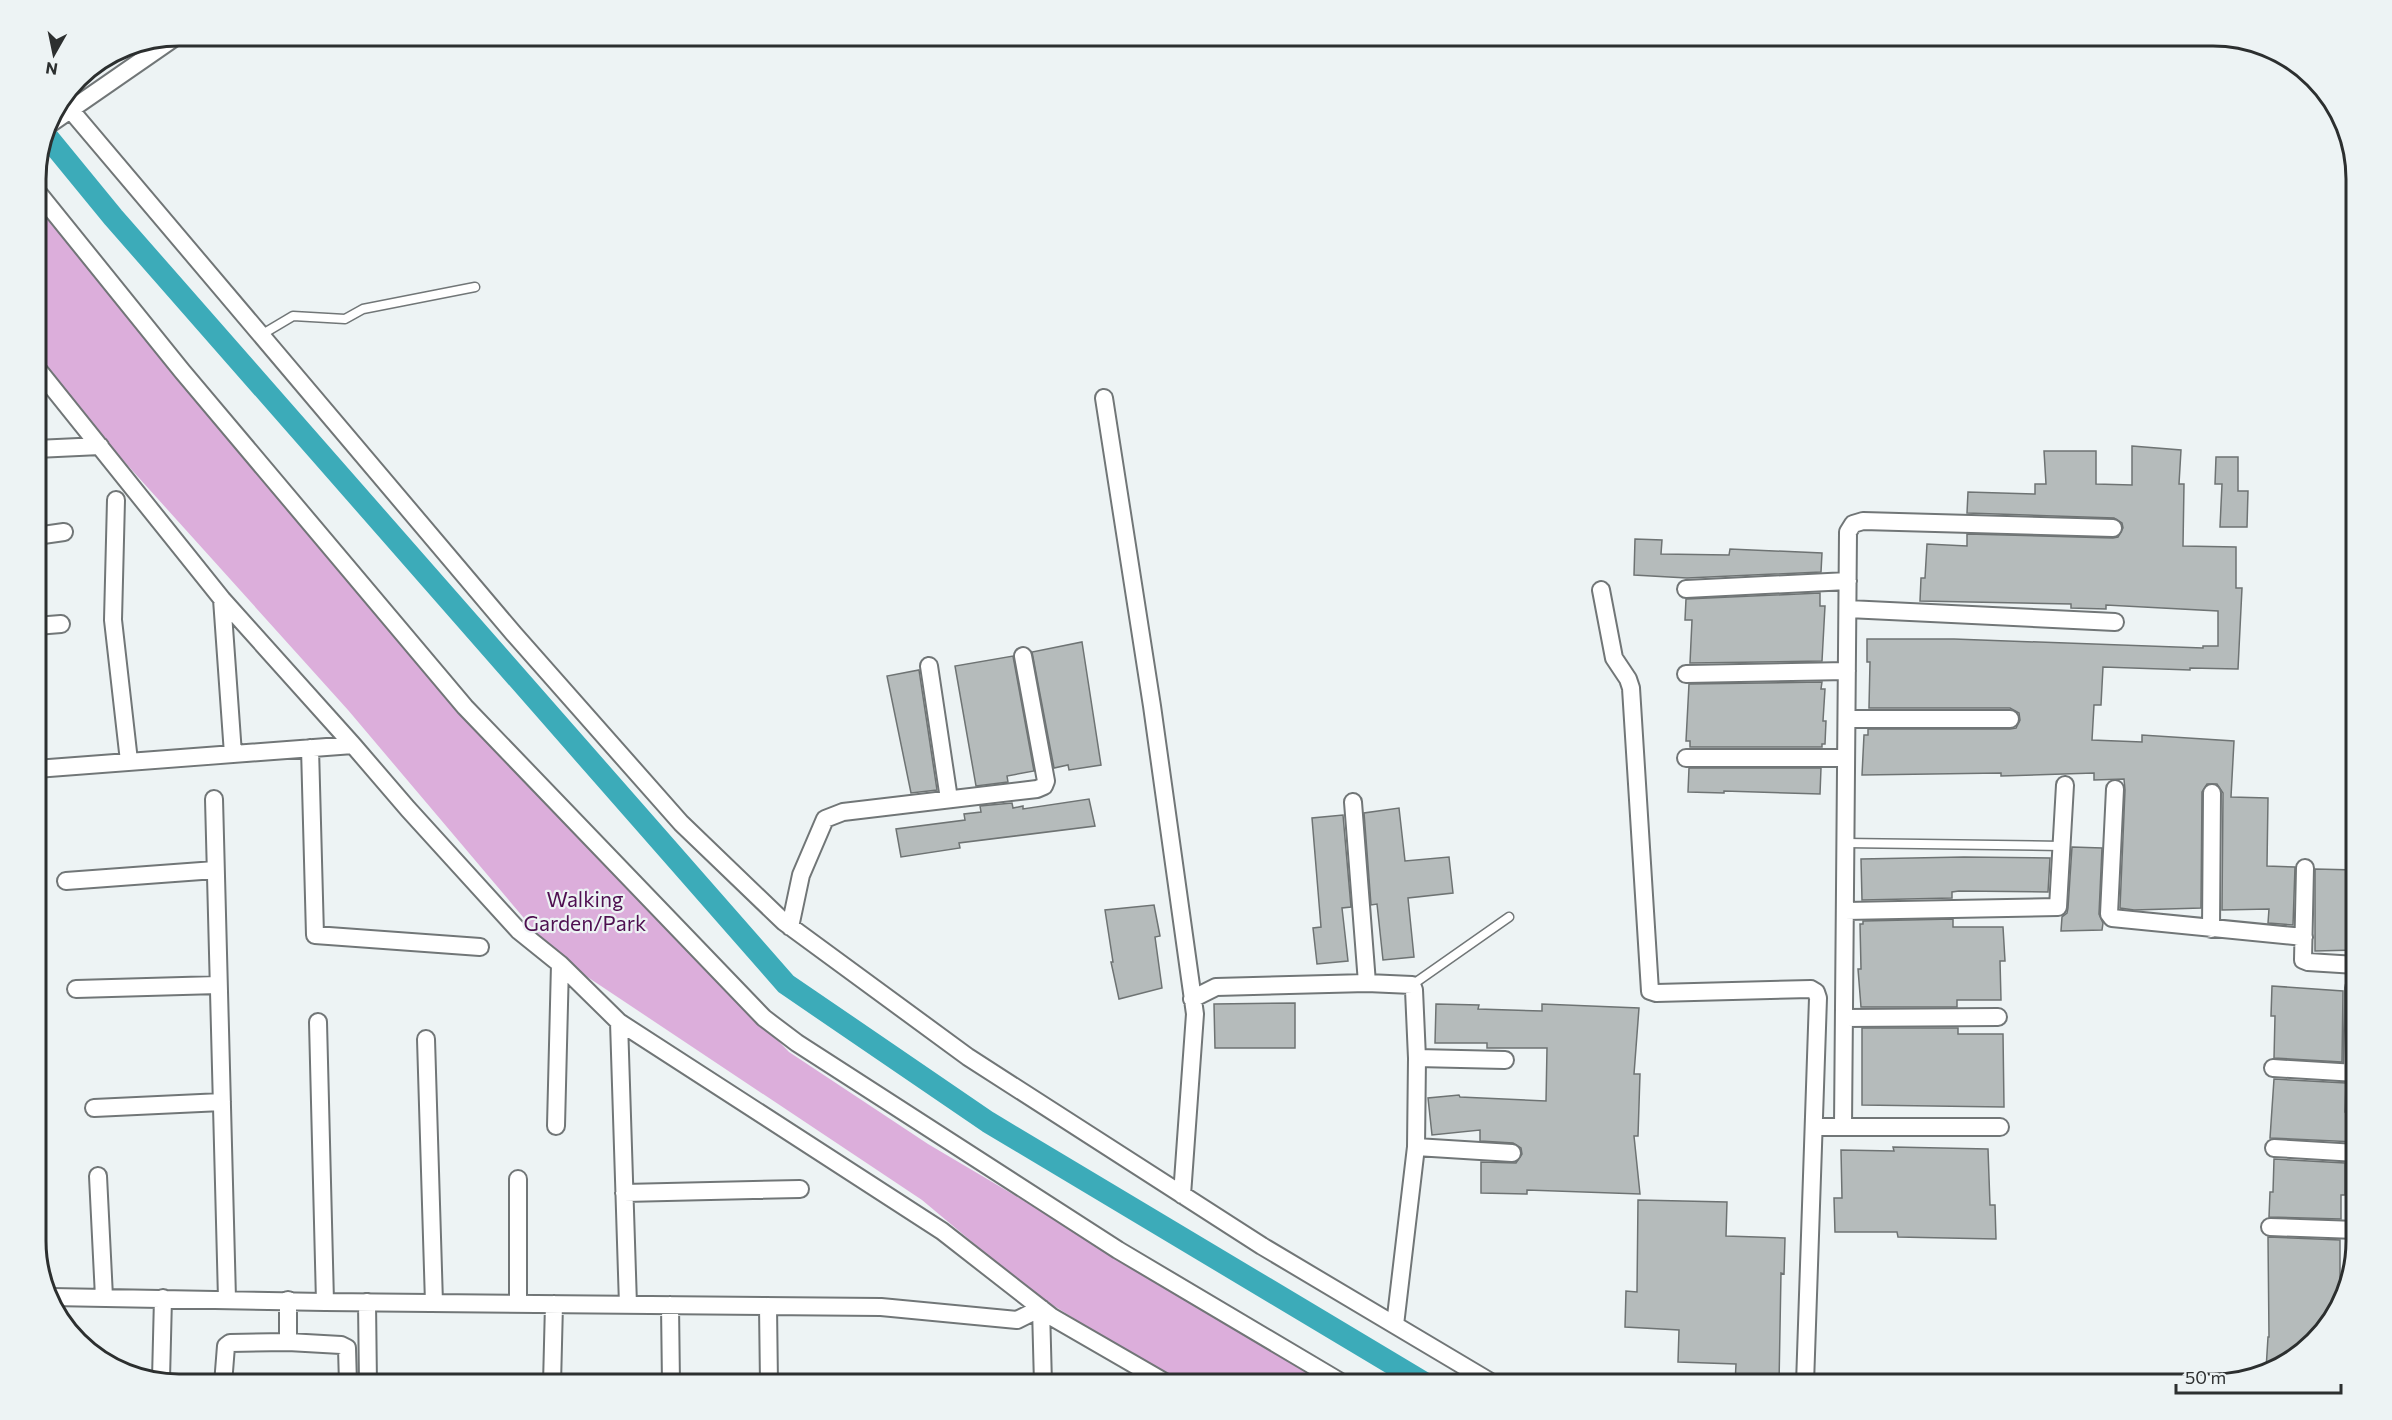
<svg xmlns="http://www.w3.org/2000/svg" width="2392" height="1420" font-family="Commissioner,sans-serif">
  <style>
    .green { fill: #dcaedb }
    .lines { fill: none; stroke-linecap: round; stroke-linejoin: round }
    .canal { stroke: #3cabb9; stroke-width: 22 }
    .building { fill: #b5bbbb; stroke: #6e7373; stroke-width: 1.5 }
    .service-casing { stroke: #717677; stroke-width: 11 }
    .minor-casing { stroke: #717677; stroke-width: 20 }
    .service { stroke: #fff; stroke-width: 8 }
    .minor { stroke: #fff; stroke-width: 16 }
    .labels { text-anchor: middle; stroke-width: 4.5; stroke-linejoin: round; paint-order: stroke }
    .park-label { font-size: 21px; fill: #4e0f50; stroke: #edf3f4 }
    .rim { fill: none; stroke: #2c2f2f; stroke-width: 3 }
  </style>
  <rect width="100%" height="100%" fill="#edf3f4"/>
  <path class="green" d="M 36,205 L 151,341 L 615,872 L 789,1052 L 928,1144 L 1334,1384 L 1178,1384 L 1032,1292 L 922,1200 L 556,956 L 348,710 L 103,438 L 36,354 Z"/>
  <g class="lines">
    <path class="canal" d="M 45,134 L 113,217 L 786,984 L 988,1122 L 1426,1384"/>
  </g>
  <path class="building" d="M 2132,446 L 2181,450 L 2179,484 L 2184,484 L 2183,546 L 2236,547 L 2236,588 L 2242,588 L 2238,669 L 2190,668 L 2190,670 L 2103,667 L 2101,705 L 2094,705 L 2092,740 L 2142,742 L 2142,735 L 2234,741 L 2231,797 L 2268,798 L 2267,866 L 2295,867 L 2293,925 L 2268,923 L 2269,909 L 2222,910 L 2223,793 L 2217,784 L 2207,784 L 2202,792 L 2201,908 L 2134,910 L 2120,908 L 2125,790 L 2124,779 L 2094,780 L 2094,773 L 2001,776 L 2001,773 L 1862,775 L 1864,735 L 1868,735 L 1868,729 L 2010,729 L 2016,728 L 2020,720 L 2019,713 L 2010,708 L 1869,708 L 1870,662 L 1867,662 L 1867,639 L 1954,639 L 2203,648 L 2203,646 L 2218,646 L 2218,611 L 2106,605 L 2106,609 L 2071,608 L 2071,604 L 1920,601 L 1921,578 L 1925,578 L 1927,544 L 1967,546 L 1967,534 L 2113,538 L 2118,537 L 2123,528 L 2122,523 L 2114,518 L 1967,513 L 1968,492 L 2035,494 L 2035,484 L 2046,484 L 2044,451 L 2096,451 L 2096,484 L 2132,485 Z
    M 2216,457 L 2238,457 L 2238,491 L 2248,491 L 2247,527 L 2220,527 L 2222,484 L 2215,484 Z
    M 1635,539 L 1662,540 L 1661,554 L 1729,555 L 1730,549 L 1822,553 L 1821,572 L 1687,578 L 1634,575 Z
    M 1820,593 L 1820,606 L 1825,606 L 1822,661 L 1690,663 L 1692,620 L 1685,620 L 1686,599 Z
    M 1082,642 L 1101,765 L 1069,770 L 1068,765 L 1054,768 L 1032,652 Z
    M 1013,656 L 1034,771 L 1007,776 L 1008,782 L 976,786 L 955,666 Z
    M 919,670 L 937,790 L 911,793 L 887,676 Z
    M 1822,682 L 1821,689 L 1825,689 L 1823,721 L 1826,721 L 1825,744 L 1822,744 L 1822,747 L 1690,747 L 1690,741 L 1686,741 L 1689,684 Z
    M 1689,768 L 1821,768 L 1820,794 L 1724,791 L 1724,793 L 1688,792 Z
    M 1089,799 L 1095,826 L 959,843 L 960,848 L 901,857 L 896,829 L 965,820 L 964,814 L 981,812 L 980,806 L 1012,803 L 1013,808 L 1023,806 L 1023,809 Z
    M 1399,808 L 1405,861 L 1449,857 L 1453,893 L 1408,898 L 1414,957 L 1383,960 L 1377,904 L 1371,905 L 1364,813 Z
    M 1343,815 L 1351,907 L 1342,908 L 1348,961 L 1317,964 L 1313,928 L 1321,927 L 1312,818 Z
    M 2072,847 L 2102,848 L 2099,914 L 2103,923 L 2102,930 L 2061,931 L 2062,917 L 2067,913 L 2068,908 Z
    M 1964,857 L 2050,858 L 2048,892 L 1959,891 L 1952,892 L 1952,898 L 1862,900 L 1861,859 Z
    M 2315,869 L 2356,870 L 2354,912 L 2356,912 L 2356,950 L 2315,951 Z
    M 1154,905 L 1160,936 L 1155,937 L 1162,988 L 1119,999 L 1111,962 L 1113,962 L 1105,910 Z
    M 1953,919 L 1953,927 L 2003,927 L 2005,961 L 2000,961 L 2001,1000 L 1957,1000 L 1957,1007 L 1861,1007 L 1858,969 L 1861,969 L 1860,924 L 1863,924 L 1863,921 Z
    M 2272,986 L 2343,991 L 2342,1062 L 2274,1058 L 2275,1016 L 2271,1016 Z
    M 1295,1003 L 1295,1048 L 1215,1048 L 1214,1004 Z
    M 1436,1004 L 1479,1005 L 1478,1009 L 1542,1011 L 1542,1004 L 1639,1008 L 1634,1074 L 1640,1074 L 1638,1136 L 1634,1136 L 1640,1194 L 1527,1190 L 1527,1194 L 1481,1193 L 1481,1162 L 1516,1163 L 1522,1154 L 1521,1148 L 1513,1143 L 1480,1141 L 1480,1130 L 1432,1135 L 1428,1098 L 1459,1095 L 1460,1097 L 1546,1101 L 1547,1048 L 1487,1048 L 1487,1043 L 1435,1043 Z
    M 1862,1028 L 1958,1028 L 1958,1034 L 2003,1034 L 2004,1107 L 1862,1105 Z
    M 2274,1079 L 2346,1083 L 2345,1112 L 2356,1113 L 2356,1142 L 2270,1138 Z
    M 1893,1147 L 1988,1149 L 1990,1205 L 1995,1205 L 1996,1239 L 1898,1237 L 1897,1232 L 1835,1232 L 1834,1198 L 1842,1198 L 1841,1150 L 1894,1151 Z
    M 2274,1159 L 2345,1163 L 2345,1195 L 2341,1195 L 2341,1219 L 2269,1217 L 2270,1192 L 2273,1192 Z
    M 1638,1200 L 1727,1202 L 1726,1236 L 1785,1238 L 1784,1274 L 1781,1273 L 1779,1384 L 1735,1384 L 1736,1364 L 1678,1362 L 1679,1330 L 1625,1327 L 1626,1291 L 1637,1292 Z
    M 2268,1237 L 2340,1240 L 2340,1282 L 2345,1282 L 2337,1313 L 2285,1365 L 2266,1370 L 2268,1337 L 2269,1337 Z"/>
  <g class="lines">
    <g class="service-casing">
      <path id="service" d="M 261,335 L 293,316 L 345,319 L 363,309 L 475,287
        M 1845,843 L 2062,846
        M 1412,985 L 1509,917"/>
    </g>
    <g class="minor-casing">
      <path id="minor" d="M 63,101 L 514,634 L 681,823 L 784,922 L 968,1057 L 1262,1246 L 1494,1384
        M 47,126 L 177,36
        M 36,190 L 182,371 L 465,707 L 764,1018 L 797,1043 L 1118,1250 L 1344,1384
        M 36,367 L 222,599 L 353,745 L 408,809 L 519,931 L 560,964 L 619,1022 L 942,1231 L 1052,1317 L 1168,1384
        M 1104,398 L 1152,706 L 1195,1014 L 1182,1195
        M 36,449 L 100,446
        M 116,500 L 113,620 L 129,761
        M 36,536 L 64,532
        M 1686,589 L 1848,581
        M 1601,590 L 1614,658 L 1628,679 L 1631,688 L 1650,991 L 1656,993 L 1811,989 L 1816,992 L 1818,998 L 1805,1384
        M 222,599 L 233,754
        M 1848,609 L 2115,622
        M 36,626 L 61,624
        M 929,666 L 949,799
        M 1686,674 L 1847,671
        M 1847,719 L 2010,719
        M 310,748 L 315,935 L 480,947
        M 1686,758 L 1846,758
        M 36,769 L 353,745
        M 2115,789 L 2109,914 L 2112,918 L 2304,937
        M 214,799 L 227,1299
        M 1353,802 L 1367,983
        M 2305,868 L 2303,960 L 2308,962 L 2356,965
        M 66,881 L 215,870
        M 1845,911 L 2058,907 L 2065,785
        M 790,927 L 801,875 L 825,819 L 843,812 L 1037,789 L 1044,786 L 1046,781 L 1023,656
        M 2211,929 L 2212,793
        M 76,989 L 218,985
        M 1192,999 L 1216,987 L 1367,983 L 1412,985 L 1414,990 L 1417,1058 L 1416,1147 L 1395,1325
        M 1844,1018 L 1998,1017
        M 318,1022 L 325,1302
        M 619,1022 L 628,1305
        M 426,1039 L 434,1303
        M 1417,1058 L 1505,1060
        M 2273,1068 L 2356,1073
        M 2352,1073 L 2354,988
        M 94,1108 L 222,1102
        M 556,1126 L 560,964
        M 1814,1127 L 2000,1127
        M 1843,1127 L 1848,532 L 1853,524 L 1863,521 L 2113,528
        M 1416,1147 L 1512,1153
        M 2274,1148 L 2356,1153
        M 2355,1153 L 2356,1230
        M 98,1176 L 104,1297
        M 518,1179 L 518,1304
        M 624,1193 L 800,1189
        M 2270,1227 L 2356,1230
        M 51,1297 L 325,1302 L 881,1307 L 1017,1320 L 1041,1308 L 1043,1384
        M 288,1300 L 288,1342
        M 367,1302 L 368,1384
        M 670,1305 L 671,1384
        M 768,1306 L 769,1384
        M 161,1379 L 163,1298
        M 223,1384 L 226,1346 L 230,1343 L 288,1342 L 341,1345 L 347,1348 L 348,1384
        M 552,1384 L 554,1304"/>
    </g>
    <use href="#service" class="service"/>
    <use href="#minor" class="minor"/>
  </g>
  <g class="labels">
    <g class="park-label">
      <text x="585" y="907">Walking<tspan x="585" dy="24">Garden/Park</tspan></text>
    </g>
  </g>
  <path d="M0 0H2392V1420H0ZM179 46H2213A133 133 0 0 1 2346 179V1241A133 133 0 0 1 2213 1374H179A133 133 0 0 1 46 1241V179A133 133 0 0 1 179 46Z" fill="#edf3f4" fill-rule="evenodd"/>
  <path class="rim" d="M179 46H2213A133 133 0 0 1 2346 179V1241A133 133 0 0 1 2213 1374H179A133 133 0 0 1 46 1241V179A133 133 0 0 1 179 46Z"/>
  <g transform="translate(54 54) rotate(189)" stroke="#edf3f4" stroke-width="4.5" paint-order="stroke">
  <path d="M0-4.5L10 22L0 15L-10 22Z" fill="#2c2f2f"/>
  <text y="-9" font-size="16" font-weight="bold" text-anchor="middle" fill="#2c2f2f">N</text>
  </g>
  <path d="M2176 1384v9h165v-9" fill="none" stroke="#2c2f2f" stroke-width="3"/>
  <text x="2185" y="1384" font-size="18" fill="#2c2f2f" stroke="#edf3f4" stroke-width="4.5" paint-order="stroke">50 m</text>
</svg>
